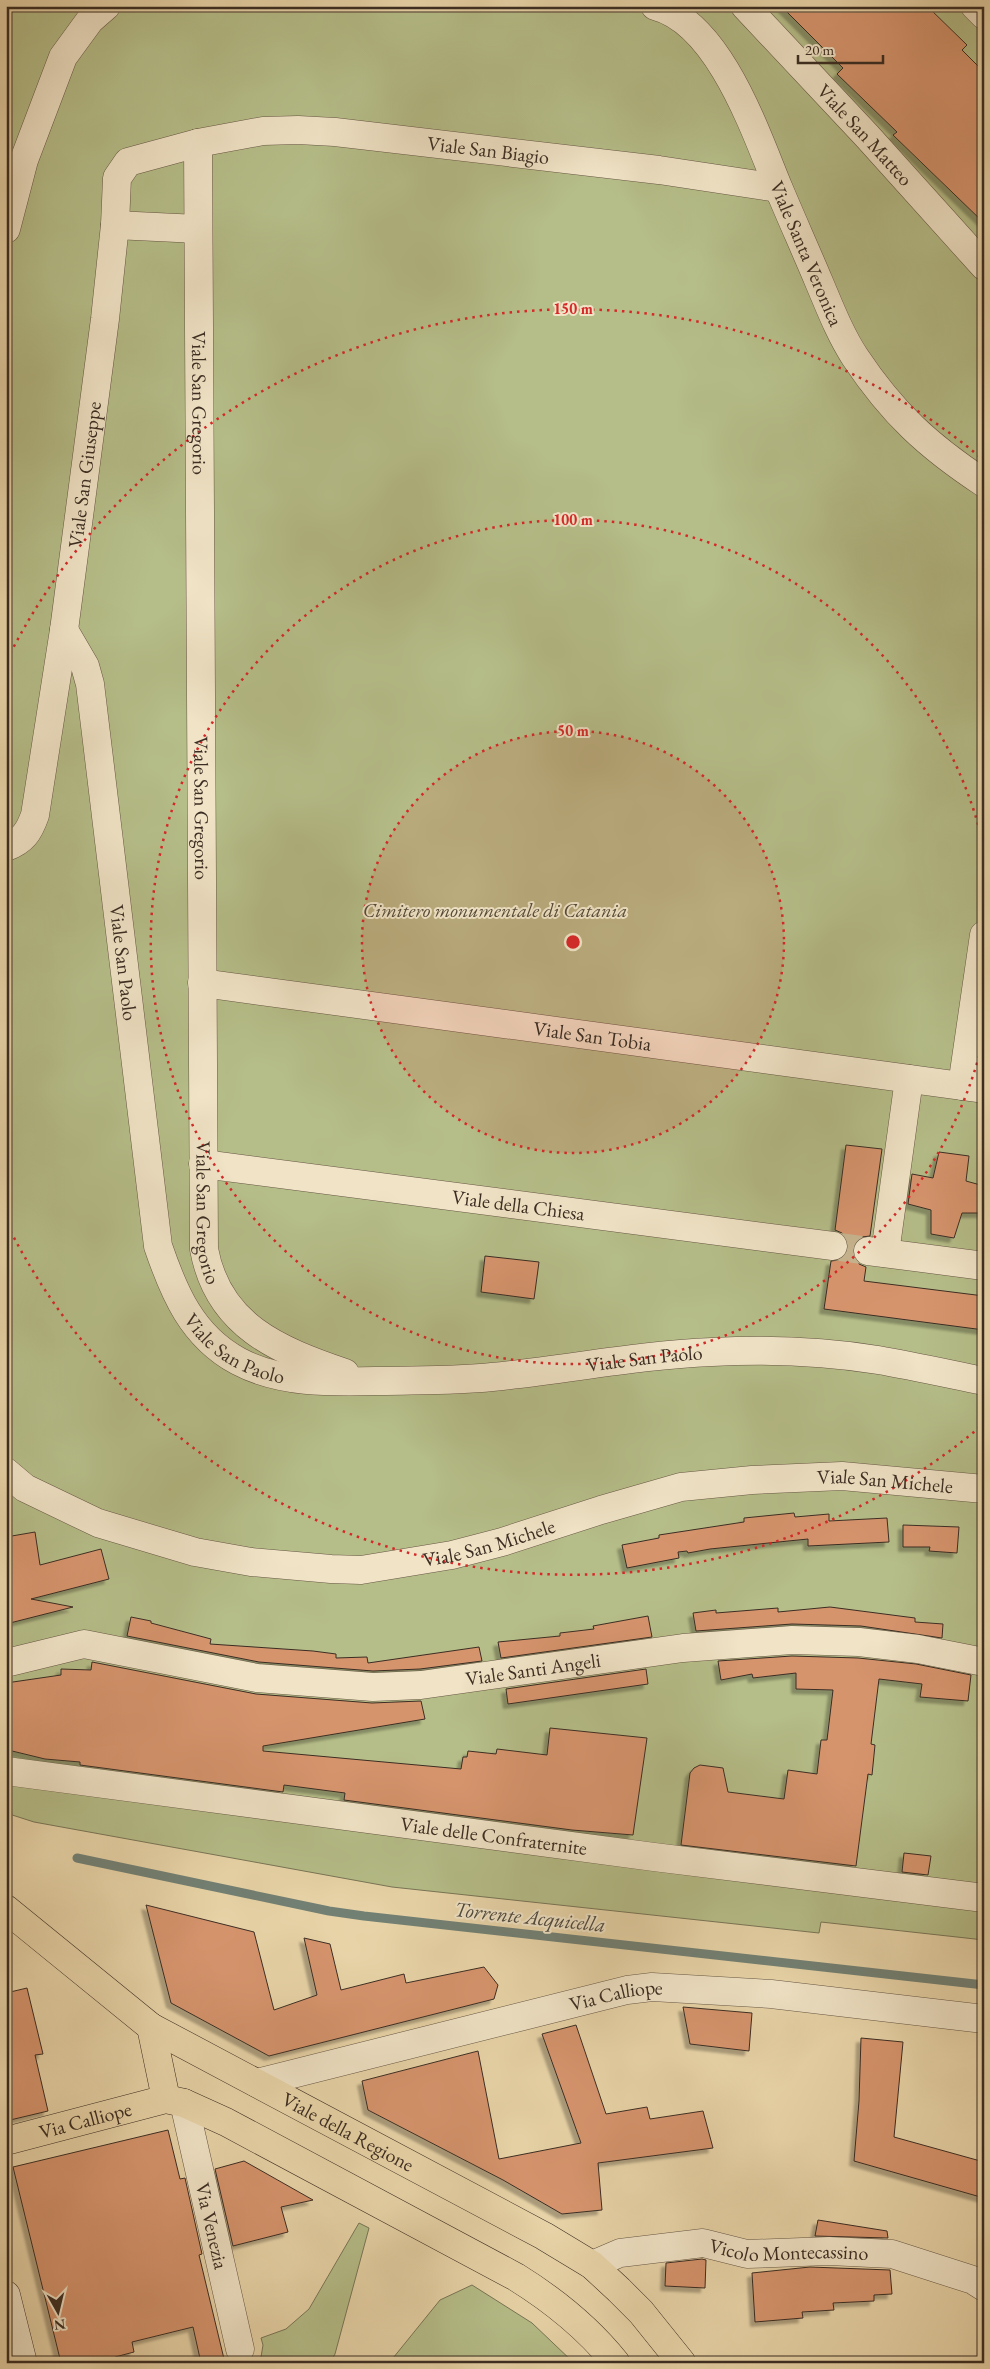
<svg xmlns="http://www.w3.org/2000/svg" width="990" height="2369" font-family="'EB Garamond',serif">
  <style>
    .green { fill: #b5bd88; stroke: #787556 }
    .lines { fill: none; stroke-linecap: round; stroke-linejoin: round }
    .stream { stroke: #728074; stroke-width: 9 }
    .building { fill: #d6946d; stroke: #3b2d23; filter: url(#shadow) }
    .street-tunnel { stroke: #c5b38d; stroke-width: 28; stroke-dasharray: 28 14; stroke-linecap: butt }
    .street-casing { stroke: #665744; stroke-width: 29 }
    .secondary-casing { stroke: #3b2d23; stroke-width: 29 }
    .primary-casing { stroke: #3b2d23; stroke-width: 29 }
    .street { stroke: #f0e3c6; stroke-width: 28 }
    .secondary { stroke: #f0e3c6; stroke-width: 28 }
    .primary { stroke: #e8d4a8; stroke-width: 28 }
    .ring { fill: none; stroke: #d62828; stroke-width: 2.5; stroke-dasharray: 2.5 5 }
    .labels { text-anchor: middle; stroke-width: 4; stroke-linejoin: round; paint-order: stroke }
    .street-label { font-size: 20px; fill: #3b2d23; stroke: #f0e3c6 }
    .park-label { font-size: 20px; font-style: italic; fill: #534a37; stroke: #f0e3c6 }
    .water-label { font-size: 21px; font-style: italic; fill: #4d493e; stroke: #f0e3c6 }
    .centre { fill: #d62828; stroke: #f0e3c6; stroke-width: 2.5 }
    .ring-label { font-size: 15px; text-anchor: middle; font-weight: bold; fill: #d62828; stroke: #f0e3c6; stroke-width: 4; stroke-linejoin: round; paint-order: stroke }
  </style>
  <defs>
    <filter id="shadow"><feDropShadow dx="-4.5" dy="4.5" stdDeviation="1" flood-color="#0004"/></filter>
  </defs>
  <rect width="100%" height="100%" fill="#e8d4a8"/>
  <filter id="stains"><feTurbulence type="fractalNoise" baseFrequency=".004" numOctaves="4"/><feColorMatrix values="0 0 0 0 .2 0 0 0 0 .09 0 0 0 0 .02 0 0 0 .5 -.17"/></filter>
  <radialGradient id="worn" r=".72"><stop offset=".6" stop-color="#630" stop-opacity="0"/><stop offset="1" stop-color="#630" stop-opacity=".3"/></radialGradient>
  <path class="green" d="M 6,6 L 984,6 L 984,1940 L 821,1922 L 819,1933 L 392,1887 L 34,1822 L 6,1813 Z
    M 359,2223 L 369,2228 L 335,2354 L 330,2363 L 260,2363 L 263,2345 L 261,2338 L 286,2329 L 309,2309 Z
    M 472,2285 L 532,2323 L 574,2363 L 389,2363 L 440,2300 Z"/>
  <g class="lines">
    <path class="stream" d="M 77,1858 L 329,1911 L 364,1916 L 984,1985"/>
  </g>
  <path class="building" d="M 781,6 L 927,6 L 967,45 L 962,50 L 984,72 L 984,223 L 893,135 L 897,132 L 837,74 L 843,68 Z
    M 846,1145 L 882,1149 L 870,1236 L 862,1237 L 855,1242 L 853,1249 L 854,1257 L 859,1264 L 866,1267 L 864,1281 L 984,1296 L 984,1330 L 824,1309 L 831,1261 L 839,1260 L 846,1255 L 848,1248 L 847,1240 L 842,1233 L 835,1230 Z
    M 939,1152 L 969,1156 L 966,1181 L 984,1186 L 984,1213 L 962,1213 L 954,1238 L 931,1234 L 931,1210 L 908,1204 L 912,1174 L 933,1178 Z
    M 485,1256 L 539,1262 L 534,1299 L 481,1292 Z
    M 794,1513 L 795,1517 L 829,1514 L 829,1521 L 887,1518 L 889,1542 L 808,1546 L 808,1539 L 710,1549 L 688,1553 L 687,1551 L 678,1552 L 679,1558 L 627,1568 L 622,1545 L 659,1538 L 659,1535 L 744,1522 L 744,1518 Z
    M 903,1525 L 959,1527 L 957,1553 L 929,1551 L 930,1547 L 903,1547 Z
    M 35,1532 L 40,1565 L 101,1549 L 109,1579 L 31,1599 L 73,1607 L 6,1624 L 6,1537 Z
    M 830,1607 L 915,1618 L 915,1622 L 943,1624 L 942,1638 L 861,1626 L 792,1624 L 696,1631 L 693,1613 L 716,1610 L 716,1613 L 778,1608 L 778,1612 Z
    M 648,1616 L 652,1637 L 501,1658 L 498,1642 L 560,1636 L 560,1633 L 594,1629 L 593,1626 Z
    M 131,1617 L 151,1621 L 151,1623 L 211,1639 L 210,1644 L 313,1651 L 336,1654 L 336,1658 L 367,1657 L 368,1663 L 479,1647 L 482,1661 L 420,1669 L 373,1671 L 259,1662 L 127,1636 Z
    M 792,1656 L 858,1658 L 916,1664 L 971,1675 L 968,1701 L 920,1697 L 922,1684 L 879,1679 L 871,1744 L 875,1745 L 872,1775 L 868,1774 L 856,1866 L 681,1845 L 690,1773 L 694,1768 L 700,1765 L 723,1768 L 728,1792 L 784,1799 L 788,1770 L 817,1774 L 821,1740 L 827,1740 L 833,1690 L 796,1689 L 796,1673 L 753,1678 L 752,1674 L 721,1680 L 718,1661 Z
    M 92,1662 L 256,1694 L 372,1703 L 421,1701 L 425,1719 L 263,1746 L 263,1751 L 461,1769 L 463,1757 L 467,1757 L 468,1751 L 496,1754 L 497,1749 L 547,1755 L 550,1728 L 647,1738 L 633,1835 L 572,1830 L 344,1800 L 345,1793 L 284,1785 L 283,1792 L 80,1765 L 80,1762 L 45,1759 L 8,1750 L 6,1742 L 6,1683 L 61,1675 L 61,1669 L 91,1670 Z
    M 646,1669 L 648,1684 L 508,1704 L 506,1689 Z
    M 904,1853 L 931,1856 L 928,1875 L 902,1872 Z
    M 146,1905 L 254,1932 L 274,2010 L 317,1995 L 304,1938 L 330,1944 L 341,1990 L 404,1974 L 406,1983 L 484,1967 L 498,1985 L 494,1999 L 269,2056 L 171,2003 Z
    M 27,1988 L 43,2054 L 35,2055 L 48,2111 L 6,2121 L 6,1993 Z
    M 683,2007 L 752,2013 L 749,2051 L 690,2044 Z
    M 576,2025 L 606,2114 L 647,2107 L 650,2119 L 703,2111 L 713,2148 L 598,2163 L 602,2210 L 562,2214 L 503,2180 L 368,2110 L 362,2081 L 478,2051 L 499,2159 L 581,2143 L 542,2034 Z
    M 861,2038 L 903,2042 L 894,2137 L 984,2162 L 984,2198 L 854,2161 L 859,2101 Z
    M 168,2130 L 180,2179 L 185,2178 L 202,2254 L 199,2255 L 225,2363 L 201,2363 L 193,2327 L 132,2342 L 134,2352 L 115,2357 L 117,2363 L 61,2363 L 13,2167 Z
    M 244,2161 L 313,2200 L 281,2207 L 288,2232 L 233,2246 L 215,2169 Z
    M 818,2220 L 887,2231 L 888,2238 L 815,2236 Z
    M 702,2259 L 706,2260 L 705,2288 L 665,2286 L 666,2263 Z
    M 810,2267 L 890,2270 L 892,2294 L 874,2295 L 874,2301 L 833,2303 L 834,2310 L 802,2312 L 803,2318 L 755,2322 L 752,2273 Z"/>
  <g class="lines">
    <path class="street-tunnel" d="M 833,1246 L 868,1251"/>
    <g class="street-casing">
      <g id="street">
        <path id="s1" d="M 655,6 C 720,23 756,134 779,189 C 792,220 806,251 819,282 C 830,308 840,334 855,357 C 893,414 928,446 984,483"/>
        <path id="s2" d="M 745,6 L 867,136 L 984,266"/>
        <path d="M 975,6 L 984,15"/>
        <path id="s3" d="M 198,143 L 204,1249 C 218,1326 278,1350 345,1373"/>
        <path d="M 115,225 L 198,229"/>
        <path d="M 6,229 L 24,160 L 63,57 L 90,20 L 106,6"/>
        <path id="s4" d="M 64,630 L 85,666 L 90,684 L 158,1246 C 174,1293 192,1336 238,1361 C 281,1384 333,1382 380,1381 C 417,1380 455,1381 492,1377 C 565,1370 638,1355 712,1352 C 767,1349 823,1351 878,1360 C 913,1366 949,1374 984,1381"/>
        <path id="s5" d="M 6,847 C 23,841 29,832 35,815 L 64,630 L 105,319 L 115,225 L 117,178 L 128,162 L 198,143 L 263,131 L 298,130 L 335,132 L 659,170 L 778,188"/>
        <path id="s6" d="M 202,983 L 984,1089"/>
        <path d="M 962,1086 L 984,935"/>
        <path id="s7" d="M 203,1164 L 833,1246"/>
        <path d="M 868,1251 L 984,1266"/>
        <path d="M 885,1253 L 909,1079"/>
        <path id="s8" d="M 6,1472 L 25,1488 L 98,1523 L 195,1552 L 251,1562 L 331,1569 L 361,1570 L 452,1555 L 502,1542 L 601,1510 L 681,1487 L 752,1480 L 842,1476 L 984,1489"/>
        <path id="s9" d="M 6,1663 L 84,1644 L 257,1678 L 373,1687 L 421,1685 L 683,1648 L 792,1640 L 859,1642 L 918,1649 L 984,1662"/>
        <path id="s10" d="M 6,1771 L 654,1857 L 984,1898"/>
        <path id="s11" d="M 257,2083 L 627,1990 L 652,1987 L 771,1994 L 984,2019"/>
        <path id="s12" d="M 184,2103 L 240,2349"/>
        <path id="s13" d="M 592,2265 L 620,2253 L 703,2243 L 747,2254 L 829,2251 L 892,2254 L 973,2280 L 984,2287"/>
      </g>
    </g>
    <g class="secondary-casing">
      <path id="secondary" d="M 6,2295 L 23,2363"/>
    </g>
    <g class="primary-casing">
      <g id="primary">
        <path id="s14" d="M 6,1909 L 151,2027 L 544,2236 L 592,2265 L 619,2290 L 641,2312 L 682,2363"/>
        <path d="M 151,2027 L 166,2099"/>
        <path id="s15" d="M 6,2141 L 166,2099 L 184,2103 L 226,2122 L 516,2277 C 553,2300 588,2328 616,2363"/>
      </g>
    </g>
    <use href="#street" class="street"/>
    <use href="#secondary" class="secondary"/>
    <use href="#primary" class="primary"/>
  </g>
  <circle cx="573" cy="942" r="211" fill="#d62828" fill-opacity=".12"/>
  <g class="ring">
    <circle cx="573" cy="942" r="211"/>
    <path d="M983 1041A422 422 0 1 1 983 843"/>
    <path d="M980 1427A633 633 0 0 1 7 1224M7 660A633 633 0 0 1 980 457"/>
  </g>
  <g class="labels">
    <g class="street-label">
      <text dy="7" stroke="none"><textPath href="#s2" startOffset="176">Viale San Matteo</textPath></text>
      <text dy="7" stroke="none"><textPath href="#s5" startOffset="1072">Viale San Biagio</textPath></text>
      <text dy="7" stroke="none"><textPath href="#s1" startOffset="298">Viale Santa Veronica</textPath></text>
      <text dy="7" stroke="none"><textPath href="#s3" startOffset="260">Viale San Gregorio</textPath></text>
      <text dy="7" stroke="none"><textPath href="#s5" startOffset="389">Viale San Giuseppe</textPath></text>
      <text dy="7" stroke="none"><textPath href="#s3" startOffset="665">Viale San Gregorio</textPath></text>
      <text dy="7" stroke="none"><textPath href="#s4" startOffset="341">Viale San Paolo</textPath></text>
      <text dy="7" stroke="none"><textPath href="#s6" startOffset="394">Viale San Tobia</textPath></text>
      <text dy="7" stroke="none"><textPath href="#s7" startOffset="318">Viale della Chiesa</textPath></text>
      <text dy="7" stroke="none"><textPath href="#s3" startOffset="1070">Viale San Gregorio</textPath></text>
      <text dy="7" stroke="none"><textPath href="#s4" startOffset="761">Viale San Paolo</textPath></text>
      <text dy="7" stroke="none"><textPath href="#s4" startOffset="1181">Viale San Paolo</textPath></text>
      <text dy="7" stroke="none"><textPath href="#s8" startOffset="910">Viale San Michele</textPath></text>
      <text dy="7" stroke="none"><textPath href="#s8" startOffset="505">Viale San Michele</textPath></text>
      <text dy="7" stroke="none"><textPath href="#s9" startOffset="534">Viale Santi Angeli</textPath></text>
      <text dy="7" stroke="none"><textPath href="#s10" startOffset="492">Viale delle Confraternite</textPath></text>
      <text dy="7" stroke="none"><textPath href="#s11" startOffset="370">Via Calliope</textPath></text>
      <text dy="7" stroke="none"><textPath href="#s15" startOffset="82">Via Calliope</textPath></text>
      <text dy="7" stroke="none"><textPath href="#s14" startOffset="410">Viale della Regione</textPath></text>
      <text dy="7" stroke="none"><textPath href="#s12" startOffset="126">Via Venezia</textPath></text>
      <text dy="7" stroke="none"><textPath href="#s13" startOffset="201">Vicolo Montecassino</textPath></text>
    </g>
    <g class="park-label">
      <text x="495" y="917">Cimitero monumentale di Catania</text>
    </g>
    <g class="water-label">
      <text transform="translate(530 1917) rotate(6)" y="7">Torrente Acquicella</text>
    </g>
  </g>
  <circle cx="573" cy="942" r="8" class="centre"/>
  <g class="ring-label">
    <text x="573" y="314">150 m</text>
    <text x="573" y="525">100 m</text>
    <text x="573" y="736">50 m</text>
  </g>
  <rect width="990" height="2369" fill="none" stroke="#e8d4a8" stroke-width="25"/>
  <rect x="8" y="8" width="975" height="2354" fill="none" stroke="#3b2d23" stroke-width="2.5"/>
  <rect x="12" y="12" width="965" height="2344" fill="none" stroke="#3b2d23"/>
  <g transform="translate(58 2312) rotate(172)" stroke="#f0e3c6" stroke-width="4" paint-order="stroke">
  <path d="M0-4L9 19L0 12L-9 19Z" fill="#3b2d23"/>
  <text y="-8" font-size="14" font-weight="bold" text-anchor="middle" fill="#3b2d23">N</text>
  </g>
  <path d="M798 55v8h85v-8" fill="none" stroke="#3b2d23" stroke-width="2.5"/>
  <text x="805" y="55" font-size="15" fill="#3b2d23" stroke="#f0e3c6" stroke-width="4" paint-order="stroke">20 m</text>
  <rect width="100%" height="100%" filter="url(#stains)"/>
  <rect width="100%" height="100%" fill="url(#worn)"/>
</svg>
